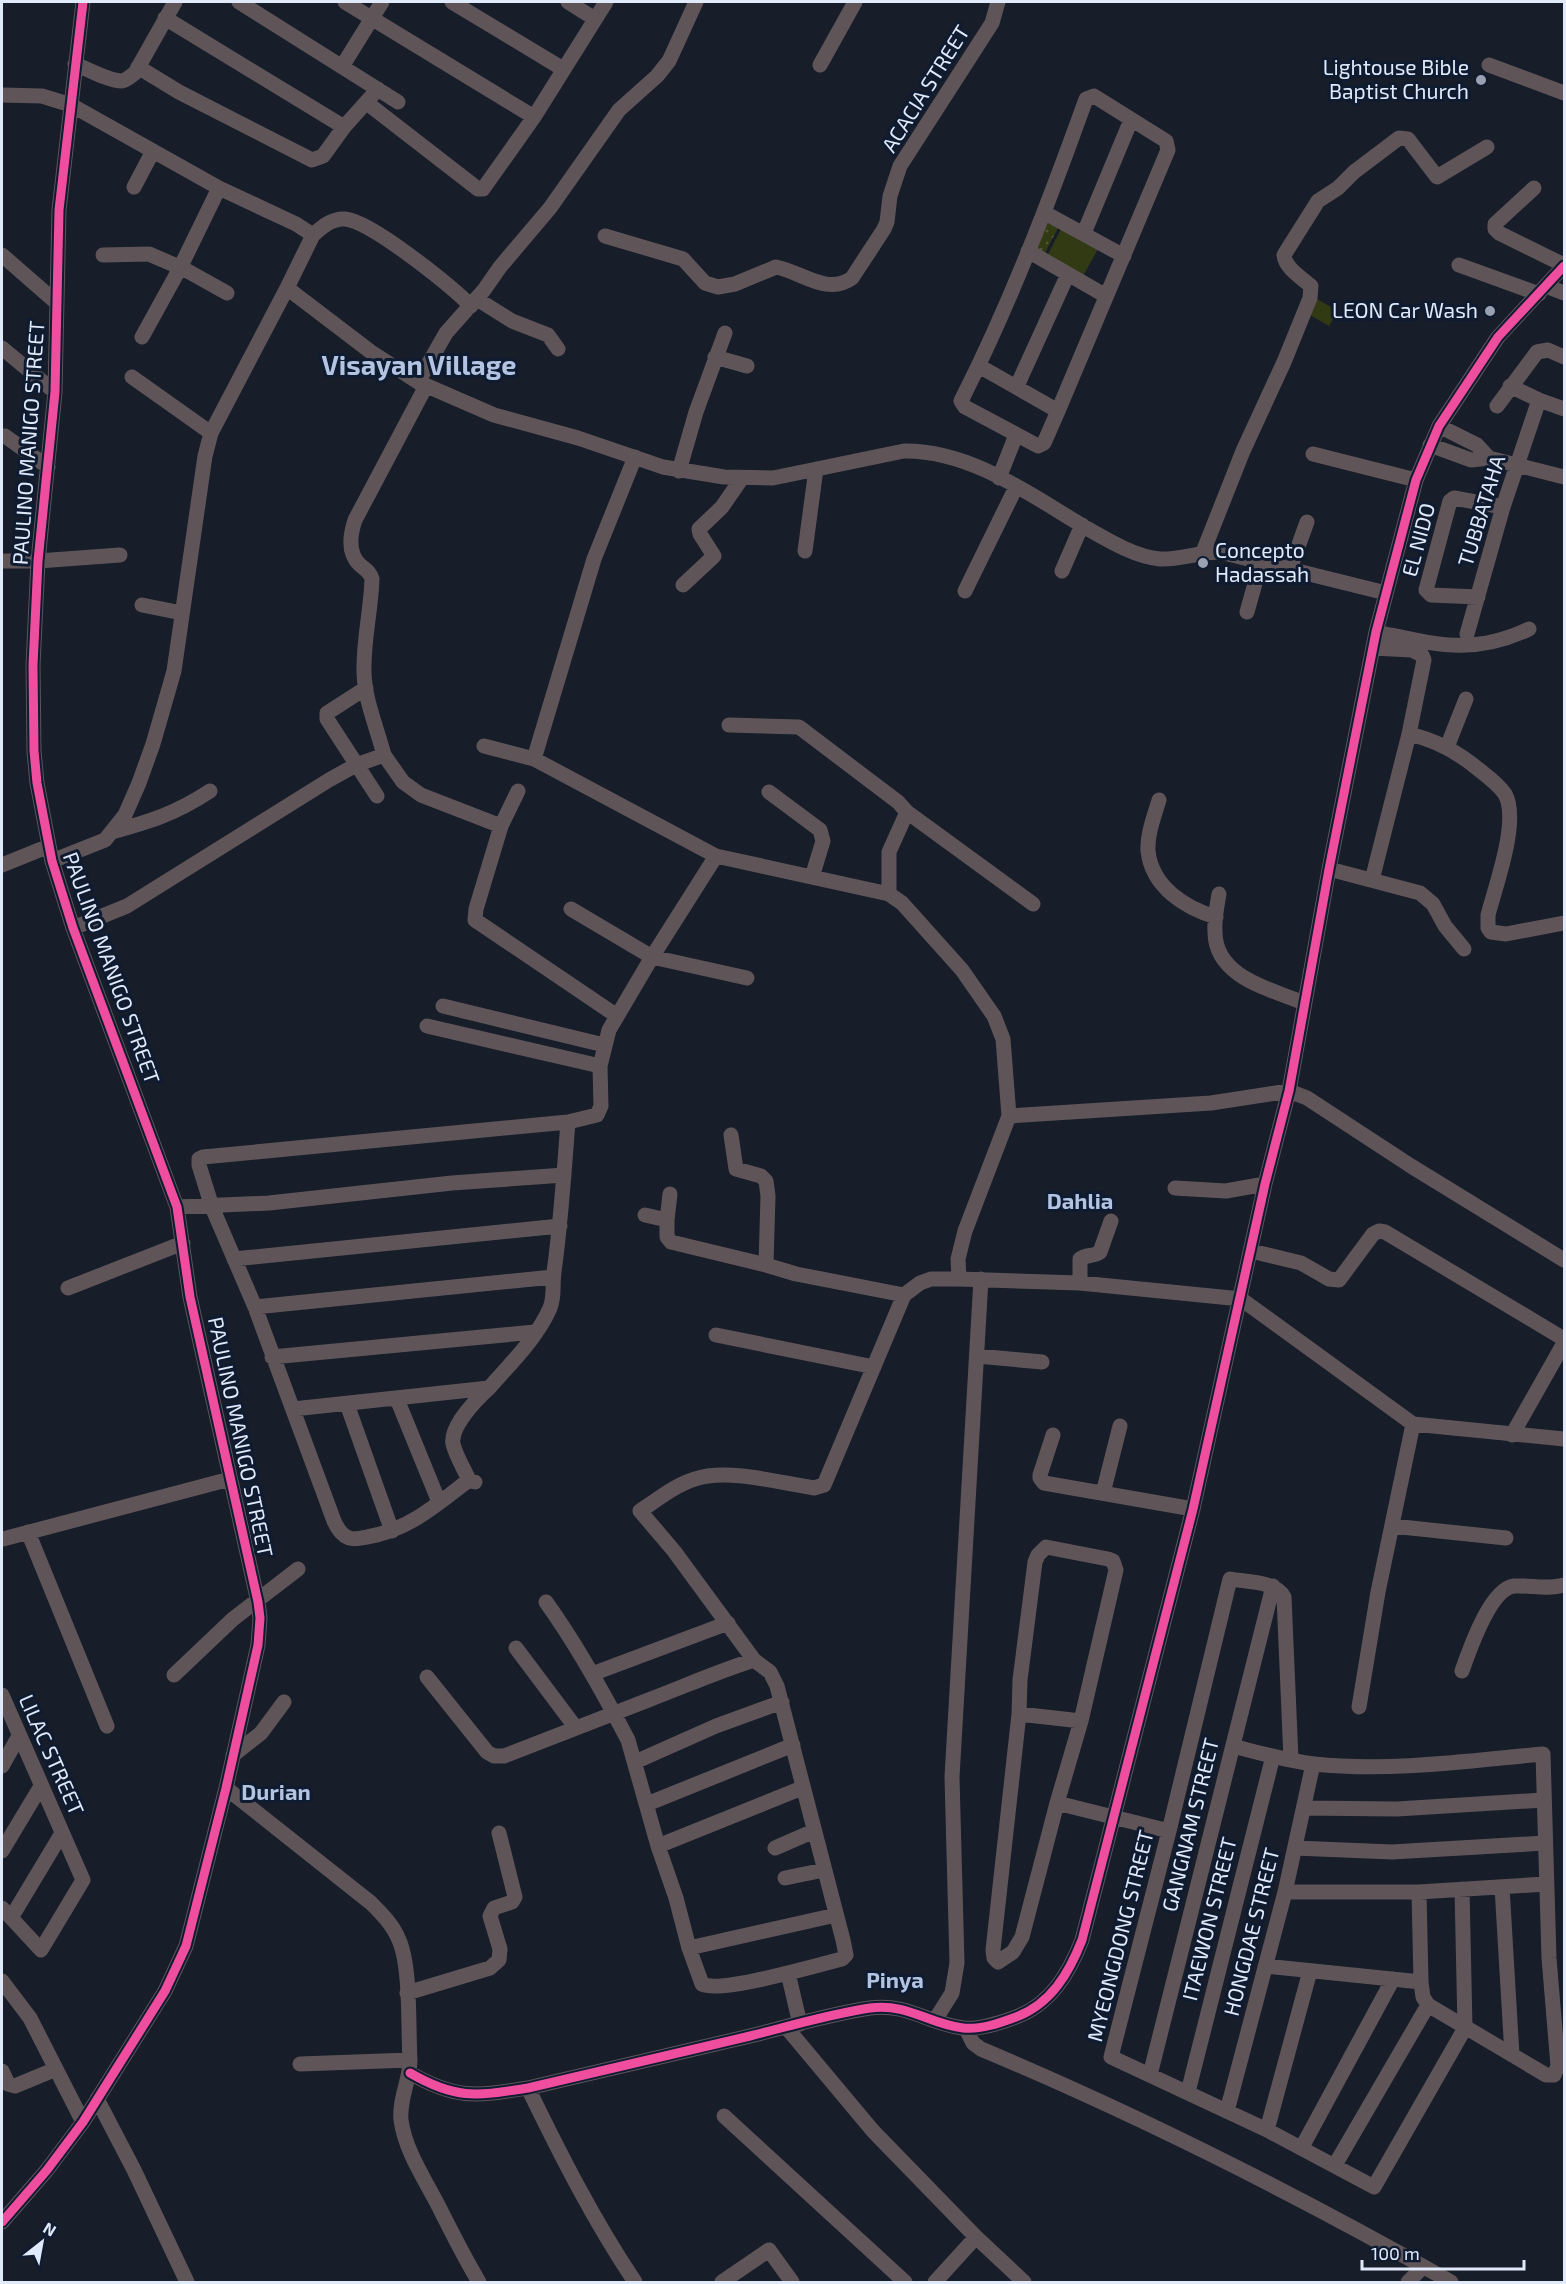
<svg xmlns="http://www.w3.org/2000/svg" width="1566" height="2284" font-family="'Exo 2',sans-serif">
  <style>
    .grass { fill: url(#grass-dots) }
    .pitch { fill: #313a13 }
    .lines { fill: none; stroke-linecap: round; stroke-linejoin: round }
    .minor { stroke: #5f5559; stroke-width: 15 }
    .cycleway-casing { stroke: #0f1b31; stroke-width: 13 }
    .cycleway { stroke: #ef4d9e; stroke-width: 9 }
    .poi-dot { fill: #9aa2b1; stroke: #0f1b31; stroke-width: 2 }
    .labels { text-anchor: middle; stroke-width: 6; stroke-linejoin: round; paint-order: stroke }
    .poi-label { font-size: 21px; fill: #e1eafa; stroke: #0f1b31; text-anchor: end }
    .street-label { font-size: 21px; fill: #e1eafa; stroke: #0f1b31 }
    .neighbourhood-label { font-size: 22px; font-weight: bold; fill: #b3c4e2; stroke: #0f1b31 }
    .district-label { font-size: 27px; font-weight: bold; fill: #b3c4e2; stroke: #0f1b31 }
  </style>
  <defs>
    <pattern id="grass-dots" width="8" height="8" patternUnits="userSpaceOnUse" patternTransform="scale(1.5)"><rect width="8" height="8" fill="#313a13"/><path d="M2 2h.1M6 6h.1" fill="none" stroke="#4f5736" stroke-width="1.8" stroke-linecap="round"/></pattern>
  </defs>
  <rect width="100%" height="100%" fill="#171d29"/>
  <path class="grass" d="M 1046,222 L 1058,228 L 1044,255 L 1033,249 Z"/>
  <path class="pitch" d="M 1061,229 L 1098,249 L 1083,276 L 1047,256 Z
    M 1317,299 L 1338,311 L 1329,326 L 1308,314 Z"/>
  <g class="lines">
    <path class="minor" d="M 239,2 L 398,102
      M 345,2 L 534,117
      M 452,2 L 563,69
      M 568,2 L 595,19
      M 165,18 L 344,127
      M 75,64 C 88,69 108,81 122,81 C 127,80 131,76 135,73 L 175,2
      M 343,65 L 382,2
      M 820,65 L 855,2
      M 1489,65 L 1564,93
      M 138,67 L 179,92 L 312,160 L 323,156 L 344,127 L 378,89
      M 2,95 L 42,96 L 71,105 L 219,188 L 296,224 L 313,235 L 287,288 L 371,352 L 418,382 L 494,415 L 578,438 L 663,467 L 724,477 L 773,478 L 904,451 C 971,450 1032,496 1088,529 C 1109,541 1136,557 1160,559 C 1179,560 1200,552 1220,552 L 1386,593
      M 1094,96 L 1166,141 L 1168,150 L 1058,411 L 1044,443 L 1038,446 L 965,407 L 961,401 C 1010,304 1049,202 1086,99 Z
      M 367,103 L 478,189 L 483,189 L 534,117 L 606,2
      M 134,187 L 153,151
      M 1534,188 L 1495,224 L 1495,229 L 1499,233 L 1564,265
      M 1045,213 L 1124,256
      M 1084,233 L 1131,120
      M 313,235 C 322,227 332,218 345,219 C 371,221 451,286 471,306
      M 605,236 L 683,259 L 705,283 L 718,287 L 735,284 L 776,267 C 802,272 827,296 852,278 L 884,229 L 887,222 L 890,196 L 900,166 L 992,23 L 998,2
      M 1028,251 L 1106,296
      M 2,255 L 57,303
      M 103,255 L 149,254 L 184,269 L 227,293
      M 1459,265 L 1539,294
      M 1546,286 L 1564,293
      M 477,299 L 512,321 L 548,335 L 558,349
      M 142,337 L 180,268 L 219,188
      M 2,348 L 55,392
      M 715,357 L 747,366
      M 979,366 L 1058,411
      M 132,377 L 211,433
      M 418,382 L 446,333 L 484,290 L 500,267 L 550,208 L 619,110 L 657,76 L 669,61 L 696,2
      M 1017,386 L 1068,274
      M 1510,386 L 1539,400 L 1564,409
      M 1497,406 L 1537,352 L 1548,350 L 1564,357
      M 1439,426 L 1477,445 L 1489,458
      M 5,436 L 48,467
      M 1430,445 L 1471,460 L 1489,458 L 1564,477
      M 1313,454 L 1416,480
      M 679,471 L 696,412 L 725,333
      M 999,478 L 1016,435
      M 805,551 L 816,469
      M 1203,552 L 1243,451 L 1284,362 L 1310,298 L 1311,286 C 1302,278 1285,268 1284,255 L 1318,201 L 1338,188 L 1354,172 L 1399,138 L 1408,139 L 1437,177 L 1487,147
      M 2,561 L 38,561 L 120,555
      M 1290,569 L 1307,522
      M 1062,571 L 1082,525
      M 683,585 L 714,556 L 700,534 L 699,529 L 722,507 L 742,478
      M 965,591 L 1016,487
      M 1478,597 L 1431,595 L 1426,590 L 1450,501 L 1454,498 L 1503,507
      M 142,605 L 182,613
      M 1247,612 L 1261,562
      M 1376,632 C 1435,644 1472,656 1529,629
      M 1467,634 L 1503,507 L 1539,400
      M 366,688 L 327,713 L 327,719 L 377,796
      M 729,725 L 799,727 L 898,802 L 907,812 L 889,852 L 889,894
      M 1409,734 C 1435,740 1458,752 1478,769 C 1487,776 1498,784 1505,794 C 1520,821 1495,887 1488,915 L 1488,928 L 1491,932 L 1506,934 L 1564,923
      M 484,746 L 534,759 L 716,856 L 889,894 L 902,903 L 962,970 L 994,1016 L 1003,1039 L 1009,1116 L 1211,1103 L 1289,1091 L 1307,1098 L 1411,1166 L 1564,1260
      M 1447,747 L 1466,699
      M 384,755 C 377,728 365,701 364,673 C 363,641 371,611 372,579 C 370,572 366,570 360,565 C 347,553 350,535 355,520 L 426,386
      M 534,759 L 594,559 L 635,457
      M 518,791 L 501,826 L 476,909 L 475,920 L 617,1016
      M 769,792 L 820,830 L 823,841 L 812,877
      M 1159,800 C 1154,817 1147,834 1148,851 C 1152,887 1185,908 1216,917
      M 907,812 L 1033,904
      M 112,832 C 151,821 175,814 210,791
      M 52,861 L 105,840 L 125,815 L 139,783 L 153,744 L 174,671 L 205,456 L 211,433 L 287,288
      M 2,865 L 49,846
      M 1329,869 L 1420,893 L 1433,904 L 1445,926 L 1464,949
      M 1372,880 L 1409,734 L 1424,660 L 1422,655 L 1412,650 L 1373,648
      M 1219,894 C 1217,906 1214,919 1215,932 C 1215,977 1270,989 1304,1003
      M 571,909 L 652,957 L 747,978
      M 73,928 L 127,906 L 329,780 L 356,765 L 384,755 L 403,782 L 421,795 L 501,826
      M 443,1006 L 604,1045
      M 427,1026 L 600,1066
      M 731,1135 L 736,1169 L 761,1176 L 766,1181 L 768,1196 L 766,1265
      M 1175,1188 L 1226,1191 L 1265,1184
      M 177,1207 L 269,1203 L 452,1183 L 564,1175
      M 645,1215 L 667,1220 L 667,1237 L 671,1242 L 766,1265 L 796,1274 L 904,1295
      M 667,1220 L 670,1194
      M 1251,1251 L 1301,1263 L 1329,1279 L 1339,1280 L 1373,1234 L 1379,1231 L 1385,1232 L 1564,1339
      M 234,1259 L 560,1226
      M 959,1279 L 958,1259 L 965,1231 L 1009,1116
      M 1080,1283 L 1080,1259 C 1086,1254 1094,1257 1100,1252 L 1111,1221
      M 68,1288 L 183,1243
      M 255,1307 L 553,1277
      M 716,1335 L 874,1367
      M 977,1356 L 1042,1362
      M 272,1357 L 535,1332
      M 397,1399 L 439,1502
      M 347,1404 L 392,1531
      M 293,1409 L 489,1388 C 510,1364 537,1338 550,1308 C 555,1296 552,1285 554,1272 C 561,1222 564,1172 568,1122
      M 1413,1424 L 1564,1439
      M 1053,1435 L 1040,1475 L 1040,1478 L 1044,1483 L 1193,1509
      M 1512,1435 L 1564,1343
      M 469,1480 C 436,1505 409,1530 367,1537 C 362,1538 355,1540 349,1538 C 341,1535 337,1528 334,1521 L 255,1307 L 212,1207 L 199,1165 L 199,1159 L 203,1157 L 568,1122 L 597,1115 L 601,1106 L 600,1066 L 609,1030 L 652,957 L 716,856
      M 475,1482 L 469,1480 C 464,1469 456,1456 453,1444 C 450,1426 477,1399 489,1388
      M 1103,1493 L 1120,1426
      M 1392,1526 L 1506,1538
      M 28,1532 L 107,1726
      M 3,1539 L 230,1479
      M 1046,1547 L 1108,1559 L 1113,1561 L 1116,1570 L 1081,1721 L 1057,1803 L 1022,1937 L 1013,1952 L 998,1962 L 994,1958 L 993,1950 L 1019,1714 L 1020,1680 L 1035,1562 L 1038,1555 Z
      M 516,1648 L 576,1728
      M 754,1660 L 674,1551 L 640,1511 C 657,1500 675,1485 695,1479 C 728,1468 780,1483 814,1488 L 824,1485 L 904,1295 L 920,1283 L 931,1279 L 959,1279 L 1080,1283 L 1241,1299 L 1413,1424 L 1378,1592 L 1359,1707
      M 1462,1671 C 1469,1651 1490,1589 1514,1586 C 1531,1585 1547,1590 1564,1585
      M 592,1674 L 728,1623
      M 174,1675 L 233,1619 L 298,1569
      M 427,1677 L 487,1752 L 494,1756 L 504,1756 C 553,1737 602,1718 651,1699 C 685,1686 719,1671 754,1660 L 770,1672 L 777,1686 L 843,1940 L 846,1955 L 842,1959 C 817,1965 721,1994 702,1984 L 689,1948 L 676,1898 L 658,1846 L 628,1740 C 603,1692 577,1645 546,1602
      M 2,1695 L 83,1880 L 41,1950 L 2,1908
      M 1019,1714 L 1081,1721
      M 1233,1746 C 1259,1753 1287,1761 1314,1764 C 1390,1772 1467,1761 1543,1754 L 1549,1958 L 1558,2066 L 1554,2075 L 1546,2075 L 1428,2005 L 1423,1997 L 1421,1982 L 1419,1892
      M 233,1755 L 261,1733 L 284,1702
      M 1291,1759 L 1284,1597 C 1276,1581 1246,1582 1230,1579 L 1169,1831 L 1111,2057 L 1267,2130 L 1374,2187 L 1465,2028 L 1462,1889
      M 635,1762 L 716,1726 L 782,1702
      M 2,1766 L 19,1736
      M 226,1788 L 371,1903 C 382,1914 393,1925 399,1940 C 411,1967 408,2028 410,2060 C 410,2080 399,2099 401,2120 C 405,2150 424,2178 438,2205 C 451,2231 464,2257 479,2282
      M 1057,1803 L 1169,1831
      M 647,1804 L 793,1745
      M 1304,1808 L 1397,1809 L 1544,1800
      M 658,1846 L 802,1788
      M 775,1848 L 814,1831
      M 1295,1848 L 1392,1852 L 1545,1843
      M 2,1851 L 41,1786
      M 785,1878 L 824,1870
      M 1502,1887 L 1512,2055
      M 1285,1892 L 1419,1892 L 1546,1884
      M 11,1918 L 62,1833
      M 689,1948 L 836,1915
      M 1265,1966 L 1421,1982
      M 788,1973 L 800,2024
      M 2,1981 L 30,2018 L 83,2122
      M 407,1993 L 490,1968 L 499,1960 L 500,1949 L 490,1916 L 494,1908 L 512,1902 L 515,1897 L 499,1833
      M 935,2020 L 952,1993 L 957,1963 L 952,1777 L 981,1279
      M 786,2027 L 873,2131 L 976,2237 L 1024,2282
      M 966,2029 L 973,2043 L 981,2049 C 1143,2117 1299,2196 1451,2282
      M 300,2064 L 410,2060
      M 2,2071 L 8,2084 L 15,2086 L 56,2069
      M 410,2073 C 457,2100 476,2096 528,2088 C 602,2070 676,2053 750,2036 C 790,2026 830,2014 870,2008 C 909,2003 928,2024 963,2028 C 980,2030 1000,2023 1016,2017 C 1051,2004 1069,1973 1082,1940 L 1193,1509 L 1265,1184 L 1289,1091 L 1329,869 L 1376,632 L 1416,480 L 1439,426 L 1498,337 L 1564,266
      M 1150,2075 L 1273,1586
      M 528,2088 C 560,2154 594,2221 635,2282
      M 1188,2092 L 1273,1756
      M 97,2099 L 134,2170 L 187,2282
      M 1227,2111 L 1285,1892 L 1313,1764
      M 724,2116 L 905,2282
      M 1267,2130 L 1310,1971
      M 1302,2147 L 1393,1979
      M 1335,2165 L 1428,2005
      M 2,2222 L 47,2170 L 83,2122 L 165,1991 L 186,1946 L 226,1788 L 258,1645 L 260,1618 L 258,1602 L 190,1297 L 177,1207 L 73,928 L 52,861 L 37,783 L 34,751 L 33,665 L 38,561 L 55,392 L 59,210 L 83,2
      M 722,2282 L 769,2250 L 792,2282
      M 935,2282 L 976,2237
      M 1408,2282 L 1423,2267"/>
    <g class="cycleway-casing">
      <path id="cycleway" d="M 410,2073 C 457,2100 476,2096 528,2088 C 602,2070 676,2053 750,2036 C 790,2026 830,2014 870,2008 C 909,2003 928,2024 963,2028 C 980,2030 1000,2023 1016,2017 C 1051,2004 1069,1973 1082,1940 L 1193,1509 L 1265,1184 L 1289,1091 L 1329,869 L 1376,632 L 1416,480 L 1439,426 L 1498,337 L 1564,266
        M 2,2222 L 47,2170 L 83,2122 L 165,1991 L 186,1946 L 226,1788 L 258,1645 L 260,1618 L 258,1602 L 190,1297 L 177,1207 L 73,928 L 52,861 L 37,783 L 34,751 L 33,665 L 38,561 L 55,392 L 59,210 L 83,2"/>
    </g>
    <use href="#cycleway" class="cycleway"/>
  </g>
  <g class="poi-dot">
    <circle cx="1481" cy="80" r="6"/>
    <circle cx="1490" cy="311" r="6"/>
    <circle cx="1203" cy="563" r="6"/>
  </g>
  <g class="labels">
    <g class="poi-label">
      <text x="1469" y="75">Lightouse Bible<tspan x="1469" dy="24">Baptist Church</tspan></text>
      <text x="1478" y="318">LEON Car Wash</text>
      <text x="1215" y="558" text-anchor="start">Concepto<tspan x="1215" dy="24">Hadassah</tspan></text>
    </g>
    <g class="street-label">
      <text transform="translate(926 89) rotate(-58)" y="7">ACACIA STREET</text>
      <text transform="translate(29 443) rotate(-86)" y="7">PAULINO MANIGO STREET</text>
      <text transform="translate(1482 511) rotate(-73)" y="7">TUBBATAHA</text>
      <text transform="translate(1419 540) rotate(-75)" y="7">EL NIDO</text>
      <text transform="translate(111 968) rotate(70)" y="7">PAULINO MANIGO STREET</text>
      <text transform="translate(240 1437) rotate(78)" y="7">PAULINO MANIGO STREET</text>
      <text transform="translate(51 1755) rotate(66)" y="7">LILAC STREET</text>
      <text transform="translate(1191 1825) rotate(-76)" y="7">GANGNAM STREET</text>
      <text transform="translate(1210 1919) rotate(-76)" y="7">ITAEWON STREET</text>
      <text transform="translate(1252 1932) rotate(-76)" y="7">HONGDAE STREET</text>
      <text transform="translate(1121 1936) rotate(-76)" y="7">MYEONGDONG STREET</text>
    </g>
    <g class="neighbourhood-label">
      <text x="1080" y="1209">Dahlia</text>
      <text x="276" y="1800">Durian</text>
      <text x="895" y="1988">Pinya</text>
    </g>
    <g class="district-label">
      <text x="419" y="375">Visayan Village</text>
    </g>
  </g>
  <rect width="1566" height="2284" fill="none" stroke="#e1eafa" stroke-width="6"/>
  <g transform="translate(42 2242) rotate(31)" stroke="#0f1b31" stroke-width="4.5" paint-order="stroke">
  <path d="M0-4.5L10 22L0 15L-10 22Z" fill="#e1eafa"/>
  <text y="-9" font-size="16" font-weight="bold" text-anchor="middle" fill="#e1eafa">N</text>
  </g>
  <path d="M1362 2260v9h162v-9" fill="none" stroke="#e1eafa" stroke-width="3"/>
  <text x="1371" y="2260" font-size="18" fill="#e1eafa" stroke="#0f1b31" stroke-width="4.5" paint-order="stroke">100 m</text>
</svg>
